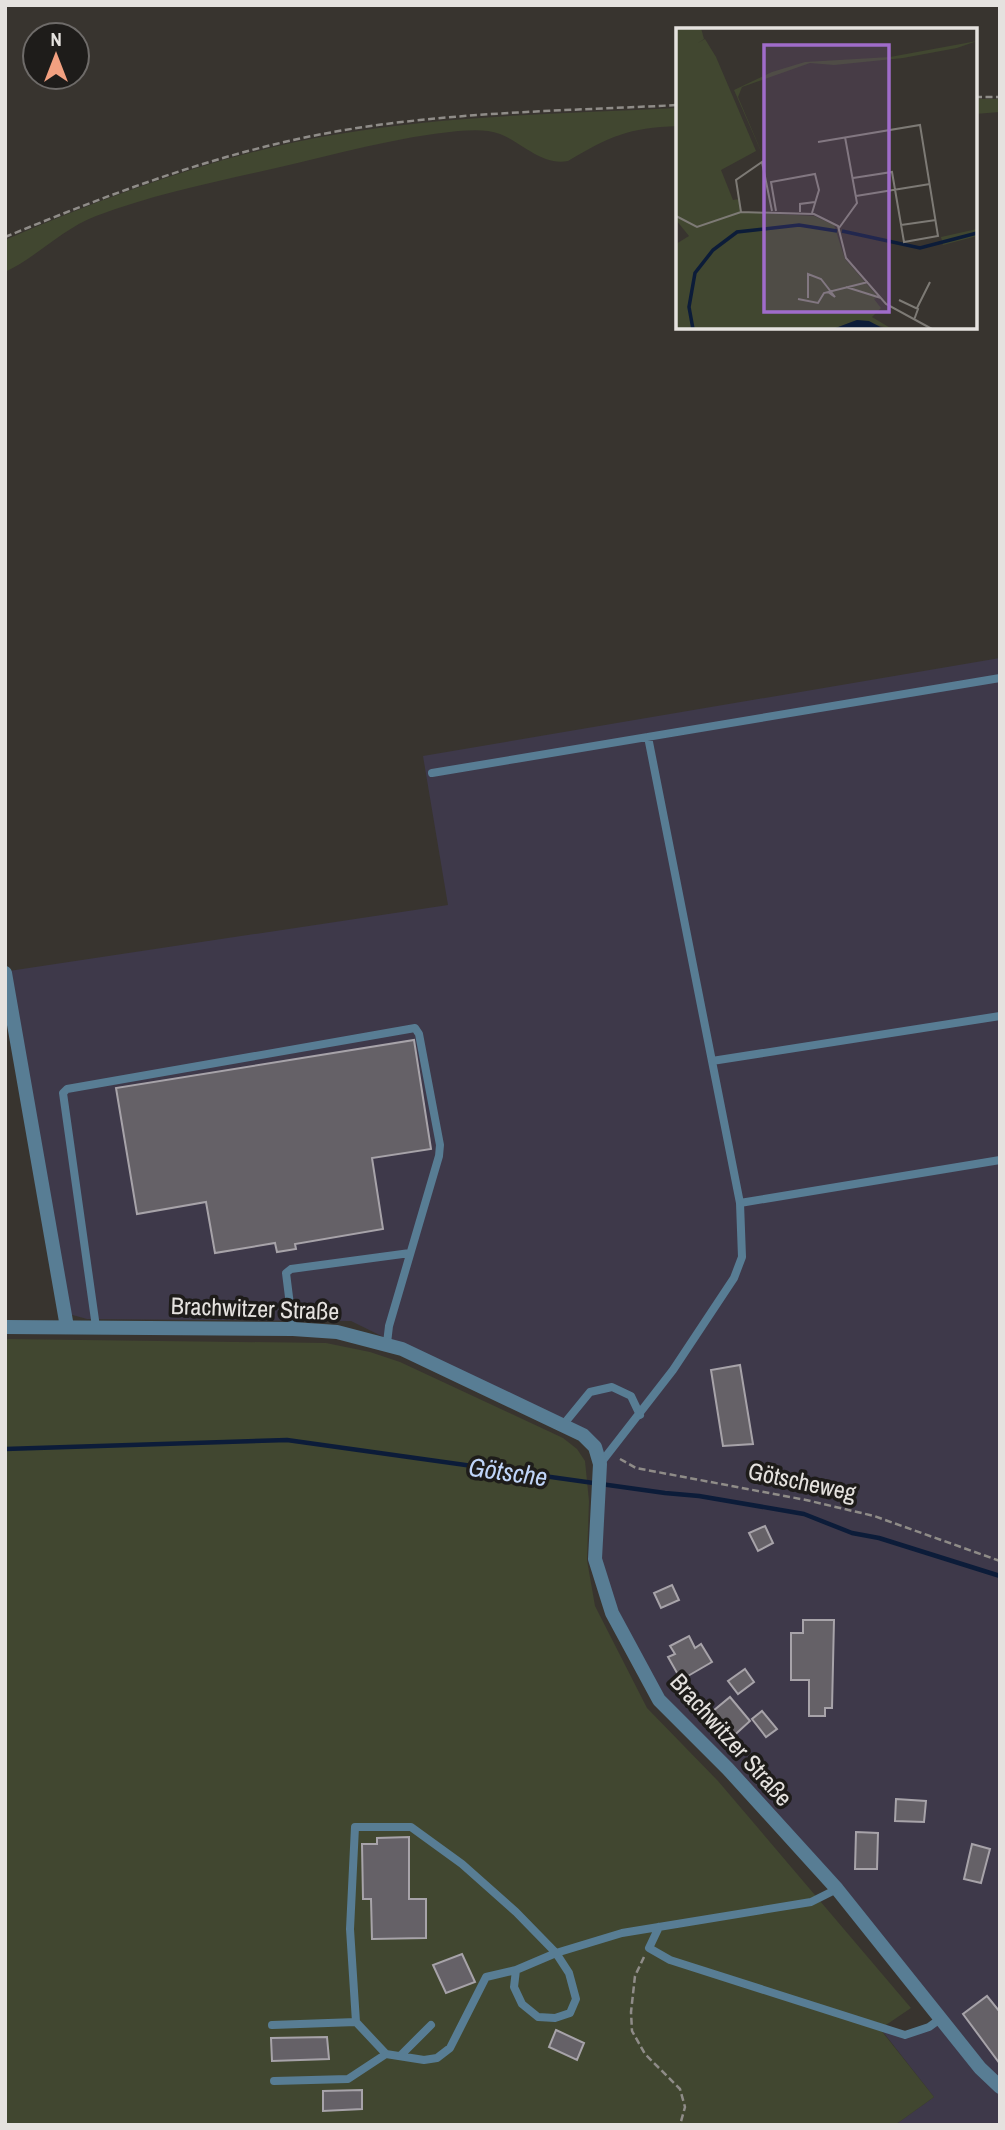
<svg xmlns="http://www.w3.org/2000/svg" width="1005" height="2130" font-family="'Archivo Narrow',sans-serif">
  <style>
    .industrial { fill: #3e394a }
    .green { fill: #414730 }
    .lines { fill: none; stroke-linecap: round; stroke-linejoin: round }
    .stream { stroke: #0c1c39; stroke-width: 4.5 }
    .building { fill: #656167; stroke: #a7a3a9; stroke-width: 2 }
    .path { stroke: #8f8c88; stroke-width: 2.5; stroke-dasharray: 7 3.5; stroke-linecap: butt }
    .service { stroke: #587d94; stroke-width: 8 }
    .minor { stroke: #587d94; stroke-width: 14 }
    .labels { text-anchor: middle; stroke-width: 7; stroke-linejoin: round; paint-order: stroke }
    .street-label { font-size: 24px; fill: #e5e2df; stroke: #1e1c1a }
    .water-label { font-size: 26px; font-style: italic; fill: #c0d5f9; stroke: #1e1c1a }
    .inset-river { fill: none; stroke: #0c1c39; stroke-width: 3.5 }
    .inset-road { fill: none; stroke: #7d7a75; stroke-width: 2 }
    .view { fill: #a06cca; fill-opacity: 0.15; stroke: #a06cca; stroke-width: 3.5 }
    .inset-edge { fill: none; stroke: #e5e2df; stroke-width: 3.5 }
  </style>
  <rect width="100%" height="100%" fill="#38342f"/>
  <path class="industrial" d="M 1000,658 L 1000,2125 L 895,2125 L 934,2097 L 880,2028 L 905,2035 L 940,2019 L 837,1889 L 659,1700 L 595,1559 L 600,1464 L 583,1435 L 351,1321 L 87,1319 L 69,1314 L 9,971 L 448,905 L 423,756 Z"/>
  <path class="green" d="M 975,99 L 1000,99 L 1000,112 L 975,114 Z
    M 678,108 L 678,126 C 628,128 610,136 568,161 C 542,166 523,143 500,134 C 487,129 472,130 458,131 C 397,137 336,154 276,168 C 215,182 154,194 96,216 C 62,229 37,257 5,272 L 5,240 C 110,195 221,154 333,135 C 447,115 563,114 678,108 Z
    M 5,1339 L 326,1343 L 370,1352 L 400,1362 L 563,1438 L 577,1449 L 585,1461 L 589,1501 L 587,1560 L 595,1606 L 647,1708 L 718,1781 L 911,2008 L 880,2029 L 934,2097 L 895,2125 L 5,2125 Z"/>
  <g class="lines">
    <path class="stream" d="M 5,1449 L 287,1440 L 665,1493 L 699,1496 L 804,1514 L 852,1533 L 879,1538 L 1000,1576"/>
  </g>
  <path class="building" d="M 414,1040 L 431,1149 L 372,1158 L 383,1229 L 295,1244 L 296,1249 L 277,1252 L 275,1243 L 215,1253 L 206,1202 L 137,1214 L 116,1088 Z
    M 740,1365 L 753,1444 L 723,1446 L 711,1370 Z
    M 765,1526 L 773,1543 L 758,1551 L 749,1533 Z
    M 672,1585 L 679,1600 L 661,1608 L 654,1593 Z
    M 803,1620 L 834,1620 L 832,1708 L 825,1708 L 825,1716 L 809,1716 L 809,1680 L 791,1680 L 791,1633 L 803,1633 Z
    M 689,1636 L 695,1648 L 701,1644 L 712,1662 L 681,1680 L 668,1657 L 675,1654 L 670,1646 Z
    M 745,1669 L 754,1682 L 738,1694 L 728,1681 Z
    M 730,1697 L 750,1721 L 728,1741 L 707,1716 Z
    M 762,1711 L 777,1729 L 766,1737 L 752,1719 Z
    M 896,1799 L 926,1801 L 924,1822 L 895,1821 Z
    M 856,1832 L 878,1833 L 877,1869 L 855,1869 Z
    M 409,1837 L 409,1899 L 426,1899 L 426,1938 L 372,1939 L 371,1899 L 363,1899 L 362,1844 L 377,1844 L 377,1838 Z
    M 972,1844 L 990,1849 L 981,1883 L 964,1879 Z
    M 462,1954 L 475,1982 L 446,1993 L 433,1965 Z
    M 987,1996 L 1000,2012 L 1000,2064 L 963,2014 Z
    M 556,2030 L 584,2043 L 577,2060 L 549,2047 Z
    M 327,2037 L 329,2059 L 272,2061 L 271,2038 Z
    M 362,2090 L 362,2109 L 323,2111 L 323,2091 Z"/>
  <g class="lines">
    <path class="path" d="M 975,97 L 1000,97
      M 5,237 C 93,201 183,166 276,144 C 407,112 544,112 678,105
      M 620,1459 L 636,1468 L 806,1500 L 874,1516 L 1000,1561
      M 644,1957 L 635,1976 L 631,2012 L 632,2031 L 645,2054 L 680,2089 L 685,2107 L 680,2125"/>
    <path class="service" d="M 432,773 L 1000,678
      M 712,1061 L 1000,1016
      M 740,1203 L 1000,1160
      M 96,1327 L 63,1093 L 67,1089 L 415,1028 L 419,1034 L 440,1145 L 439,1156 L 389,1326 L 387,1343
      M 293,1329 L 286,1273 L 291,1269 L 410,1253
      M 563,1425 L 590,1392 L 612,1387 L 631,1396 L 640,1415
      M 600,1464 L 673,1370 L 734,1278 L 742,1257 L 740,1203 L 648,737
      M 659,1927 L 649,1948 L 670,1960 L 905,2035 L 929,2027 L 940,2019
      M 356,2022 L 350,1929 L 355,1827 L 411,1827 L 462,1864 L 516,1912 L 556,1953 L 569,1973 L 576,1999 L 570,2013 L 555,2018 L 538,2017 L 522,2004 L 514,1987 L 516,1970
      M 272,2025 L 356,2022 L 386,2054 L 424,2060 L 437,2058 L 450,2048 L 486,1977 L 516,1970 L 556,1953 L 622,1933 L 811,1902 L 837,1889
      M 401,2055 L 431,2025
      M 274,2081 L 348,2079 L 386,2054"/>
    <path class="minor" d="M 5,973 L 67,1327
      M 5,1327 L 293,1329 L 337,1332 L 402,1349 L 583,1435 L 595,1447 L 600,1464 L 595,1559 L 612,1613 L 659,1700 L 728,1769 L 837,1889 L 980,2068 L 1000,2087"/>
  </g>
  <g class="labels">
    <g class="street-label">
      <text transform="translate(255 1309) rotate(2)" y="8">Brachwitzer Straße</text>
      <text transform="translate(802 1482) rotate(12)" y="8">Götscheweg</text>
      <text transform="translate(731 1740) rotate(48)" y="8">Brachwitzer Straße</text>
    </g>
    <g class="water-label">
      <text transform="translate(508 1472) rotate(8)" y="9">Götsche</text>
    </g>
  </g>
  <g transform="translate(676 28)">
    <rect width="301" height="301" fill="#38342f"/>
    <path d="M 0,0 L 25,0 L 28,11 L 22,15 L 29,11 L 40,29 L 80,123 L 45,142 L 57,172 L 63,171 L 65,184 L 138,188 L 158,197 L 169,231 L 202,269 L 198,271 L 205,280 L 196,289 L 216,301 L 181,292 L 157,301 L 0,301 L 0,216 L 13,208 L 0,192 ZM 301,13 L 281,20 L 227,30 L 158,37 L 134,35 L 66,59 L 62,69 L 91,137 L 58,62 L 96,44 L 129,34 L 214,29 ZM 301,201 L 301,208 L 267,217 L 265,209 Z" fill="#414730"/>
    <path d="M 181,292 L 193,293 L 208,301 L 157,301 Z" fill="#0c1c39"/>
    <path class="inset-river" d="M 166,203 L 244,220 L 301,205M 17,301 L 13,279 L 19,245 L 37,222 L 61,204 L 123,197 L 161,203"/>
    <path class="inset-road" d="M 142,114 L 244,97 L 262,208 L 228,214 L 216,144 L 177,150M 180,168 L 254,156M 100,183 L 95,154 L 139,146 L 143,162 L 136,185M 65,184 L 60,152 L 86,134 L 96,183M 124,184 L 124,176 L 139,174M 0,188 L 21,199 L 65,184 L 138,186 L 162,198 L 170,230 L 210,276 L 256,301M 225,197 L 260,192M 163,200 L 181,175 L 169,109M 170,259 L 205,270M 132,270 L 132,246 L 145,251 L 159,269 L 152,264M 122,271 L 142,275 L 148,265 L 192,254M 223,272 L 242,281 L 238,292M 241,280 L 254,254"/>
    <path class="view" d="M 88,17 L 213,17 L 213,284 L 88,284 Z"/>
    <rect width="301" height="301" class="inset-edge"/>
  </g>
  <rect width="1005" height="2130" fill="none" stroke="#e5e2df" stroke-width="14"/>
  <g transform="translate(56 56)"><circle r="33" fill="#1e1c1a" stroke="#6e6b69" stroke-width="2"/>
  <path d="M0-5L12 26L0 18L-12 26Z" fill="#f2a080"/>
  <text y="-10" font-size="19" font-weight="bold" text-anchor="middle" fill="#e5e2df">N</text>
  </g>
</svg>
